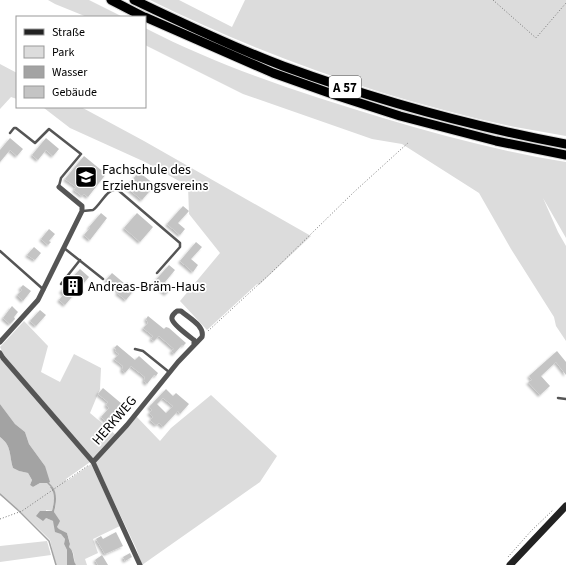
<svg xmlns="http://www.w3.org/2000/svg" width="566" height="565" font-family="'Source Sans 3',sans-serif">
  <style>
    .green { fill: #dcdcdc }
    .water { fill: #a3a3a3 }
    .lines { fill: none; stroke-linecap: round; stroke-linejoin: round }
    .stream { stroke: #a3a3a3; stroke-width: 1.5 }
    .building { fill: #c4c4c4; fill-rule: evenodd; filter: url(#shadow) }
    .highway-casing { stroke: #dbdbdb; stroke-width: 11 }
    .path { stroke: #777; stroke-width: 1; stroke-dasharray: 1 2; stroke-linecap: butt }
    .lane { stroke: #555; stroke-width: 2.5 }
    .street { stroke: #555; stroke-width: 5 }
    .secondary { stroke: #222; stroke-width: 7 }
    .highway { stroke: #000; stroke-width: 9 }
    .labels { text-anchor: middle; stroke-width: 3.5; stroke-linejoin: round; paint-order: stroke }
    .shield { fill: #fff; stroke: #4c4c4c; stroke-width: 1 }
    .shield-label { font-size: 13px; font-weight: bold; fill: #000 }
    .poi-label { font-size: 14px; fill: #000; stroke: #fff; text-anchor: start }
    .street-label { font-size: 14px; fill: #000; stroke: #fff }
  </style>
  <defs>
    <filter id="shadow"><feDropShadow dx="-2" dy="2" stdDeviation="1" flood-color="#0004"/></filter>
  </defs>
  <rect width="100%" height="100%" fill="#fff"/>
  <path class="green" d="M 48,0 L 89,0 L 123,17 L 87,17 L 55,4 Z
    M 150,0 L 179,0 L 232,27 L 245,0 L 566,0 L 566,136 C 549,133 532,130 515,127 C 391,101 263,56 150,0 Z
    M 145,28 C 221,67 302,94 383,118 C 443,136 504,152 566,162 L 566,238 L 543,198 L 558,232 L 566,246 L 566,341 L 556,326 L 554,317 L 511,249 L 479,193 L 402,144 L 372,139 L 243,94 L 145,45 Z
    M 0,64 L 17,73 L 17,99 L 11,97 L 0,109 Z
    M 40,107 L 81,107 L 144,141 L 311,236 L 259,285 L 257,284 L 207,330 L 180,301 L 220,253 L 189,214 L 188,186 L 145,162 L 70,128 L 44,108 Z
    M 24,321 L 48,346 L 41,372 L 60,382 L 74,354 L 101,368 L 100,389 L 90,413 L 116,435 L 93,460 L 66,479 L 67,481 L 91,464 L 120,526 L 93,539 L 98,553 L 85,559 L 87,565 L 76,565 L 75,564 L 73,552 L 69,547 L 70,543 L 67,533 L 59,529 L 57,527 C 60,521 56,518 54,512 C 57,503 57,494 52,486 L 51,487 C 56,493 54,503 52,511 L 46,510 L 46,518 L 53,521 L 65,539 L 64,544 L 67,550 L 67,565 L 56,565 L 50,540 L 46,536 L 20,511 L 0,495 L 0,437 C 12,446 9,455 13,468 L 19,471 L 28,473 L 32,480 L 30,485 L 33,487 L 40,483 L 45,482 L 45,466 L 29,444 L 25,432 L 15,424 L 0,404 L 0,357 L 5,357 L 0,347 Z
    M 211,395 L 277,456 L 260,482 L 142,565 L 136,548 L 95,462 L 136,416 L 160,441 L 171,428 Z
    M 47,541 L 51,555 L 0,562 L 0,546 Z"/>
  <path class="water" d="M 0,404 L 15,424 L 25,432 L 29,444 L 45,466 L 50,482 L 48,483 L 40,483 L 33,487 L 30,485 L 32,480 L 28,473 L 19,471 L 13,468 C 9,455 12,446 0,437 Z
    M 52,486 C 58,493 56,504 54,512 L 60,521 L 57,527 L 59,529 L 67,533 L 70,544 L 69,547 C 75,552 72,559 76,565 L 67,565 L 67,550 L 64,544 L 65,539 L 61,534 L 55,532 L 53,521 L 46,518 L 43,521 L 36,516 L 40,511 L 52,511 C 54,503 56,493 50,487 Z"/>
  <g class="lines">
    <path class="stream" d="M 48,483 L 51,486
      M 0,494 L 19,511 L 49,541 L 56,565"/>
  </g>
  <path class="building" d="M 10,138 L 23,149 L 17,156 L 10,150 L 0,162 L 0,150 Z
    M 46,138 L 59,149 L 53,156 L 46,150 L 38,160 L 32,155 Z
    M 84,156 L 106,174 L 88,197 L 84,194 L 82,196 L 74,190 L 76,187 L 65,179 Z
    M 139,172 L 155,185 L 142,200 L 126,187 Z
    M 183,206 L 189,211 L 178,223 L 185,229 L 180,235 L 167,224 Z
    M 101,213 L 107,218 L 90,240 L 84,235 L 90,228 L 89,227 Z
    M 137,213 L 153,227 L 140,242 L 124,228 Z
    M 49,229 L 55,234 L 49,241 L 51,242 L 48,245 L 41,239 Z
    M 196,242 L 202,247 L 191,259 L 198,265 L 193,272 L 180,261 Z
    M 34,247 L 41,253 L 35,260 L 27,255 Z
    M 169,265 L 175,270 L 165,282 L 172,288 L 166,294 L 153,283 Z
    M 80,269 L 89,277 L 65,305 L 59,300 L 64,294 L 61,291 L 69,282 L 69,278 L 72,278 Z
    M 112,273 L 125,284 L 127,282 L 135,289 L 126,300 L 117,293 L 119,291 L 106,280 Z
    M 23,285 L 31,291 L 23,301 L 17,295 L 22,290 L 20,288 Z
    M 12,306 L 18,312 L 14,317 L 15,319 L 10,324 L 3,318 Z
    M 40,310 L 46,315 L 36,326 L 30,321 Z
    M 148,316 L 164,329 L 166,327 L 169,328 L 186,343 L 183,346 L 182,345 L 174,354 L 171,351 L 174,349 L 159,336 L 154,341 L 151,339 L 153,336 L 143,328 L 148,323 L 146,319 Z
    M 117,345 L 135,360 L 139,356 L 158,373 L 156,376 L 154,375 L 147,384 L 144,381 L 145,377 L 131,366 L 125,373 L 122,370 L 123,366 L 114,359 L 119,354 L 115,351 L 116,349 L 114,348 Z
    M 557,351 L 566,362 L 566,375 L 556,362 L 541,376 L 550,386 L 540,395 L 528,382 L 532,380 L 529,376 Z
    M 103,388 L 122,404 L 107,422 L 101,417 L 109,408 L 106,405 L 108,402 L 98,394 Z
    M 166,389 L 173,396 L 176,393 L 189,404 L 180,414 L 178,411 L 163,427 L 159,423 L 156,425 L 150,420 L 153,417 L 149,413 L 152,410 L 149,407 ZM 163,398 L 173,406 L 166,413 L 157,404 Z
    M 116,532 L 123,546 L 105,554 L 96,539 L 101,536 L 103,539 Z
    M 130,553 L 132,557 L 125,561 L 123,557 Z
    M 102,555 L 108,565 L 98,565 L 95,560 Z"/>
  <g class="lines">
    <g class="highway-casing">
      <path id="highway" d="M 111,0 L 144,17
        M 134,0 C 183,23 232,47 283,66 C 376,100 470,126 566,144
        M 145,17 L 273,73 L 335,95 L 400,116 L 496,141 L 566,155"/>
    </g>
    <path class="path" d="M 493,0 L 536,38 L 566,3
      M 208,331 L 272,272 L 354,192 L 409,142
      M 0,519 L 22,511 L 89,465
      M 508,557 L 531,531 L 553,510"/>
    <path class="lane" d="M 10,133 L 14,128 L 16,128 L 35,143 L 49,129 L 81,154 L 61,178 L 59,186
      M 83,211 L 93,210 C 101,205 107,187 118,190 L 180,243 L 180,247 L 157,273
      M 64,248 L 103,279
      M 0,251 L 44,290
      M 61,284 L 80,260
      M 135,349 L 143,351 L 169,372
      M 558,398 L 566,399"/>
    <path class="street" d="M 0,342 L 38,300 L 82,211 L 82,206 L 59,187
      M 0,353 L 3,358 L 93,462 L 140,565
      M 93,462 L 127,425 L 178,362 L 202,337 C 205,326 189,318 181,311 L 177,311 C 175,313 171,315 172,319 C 173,325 189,336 194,340 L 194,345"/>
    <path class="secondary" d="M 510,565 L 566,506"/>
    <use href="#highway" class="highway"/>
  </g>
  <defs>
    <g id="school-square" transform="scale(1.15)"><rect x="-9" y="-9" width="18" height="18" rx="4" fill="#000" stroke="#fff"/><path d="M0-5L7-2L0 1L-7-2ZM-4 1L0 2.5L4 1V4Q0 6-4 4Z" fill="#fff"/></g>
    <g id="building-square" transform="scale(1.15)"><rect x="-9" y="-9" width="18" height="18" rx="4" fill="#000" stroke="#fff"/><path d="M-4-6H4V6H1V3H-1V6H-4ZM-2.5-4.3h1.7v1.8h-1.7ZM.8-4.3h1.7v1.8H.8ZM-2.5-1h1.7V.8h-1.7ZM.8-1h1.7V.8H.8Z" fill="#fff"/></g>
  </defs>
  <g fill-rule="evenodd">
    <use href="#school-square" x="86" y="177"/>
    <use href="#building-square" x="73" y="286"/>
  </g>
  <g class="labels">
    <rect class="shield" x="329" y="76" width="32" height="22" rx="3"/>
    <g class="shield-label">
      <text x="345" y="92">A 57</text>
    </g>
    <g class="poi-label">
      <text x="102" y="174">Fachschule des<tspan x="102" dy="16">Erziehungsvereins</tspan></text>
      <text x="88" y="291">Andreas-Bräm-Haus</text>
    </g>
    <g class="street-label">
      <text transform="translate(114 420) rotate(-49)" y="5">HERKWEG</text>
    </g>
  </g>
  <rect x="16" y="16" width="130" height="92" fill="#ffffff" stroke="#999999"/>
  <rect x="24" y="29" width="20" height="6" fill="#222222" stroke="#999999"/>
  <text x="52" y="36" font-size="12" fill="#000000">Straße</text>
  <rect x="24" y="46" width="20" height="12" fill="#dcdcdc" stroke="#999999"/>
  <text x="52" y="56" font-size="12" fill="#000000">Park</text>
  <rect x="24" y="66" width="20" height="12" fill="#a3a3a3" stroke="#999999"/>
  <text x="52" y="76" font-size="12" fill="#000000">Wasser</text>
  <rect x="24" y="86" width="20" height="12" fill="#c4c4c4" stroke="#999999"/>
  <text x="52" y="96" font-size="12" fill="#000000">Gebäude</text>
</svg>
